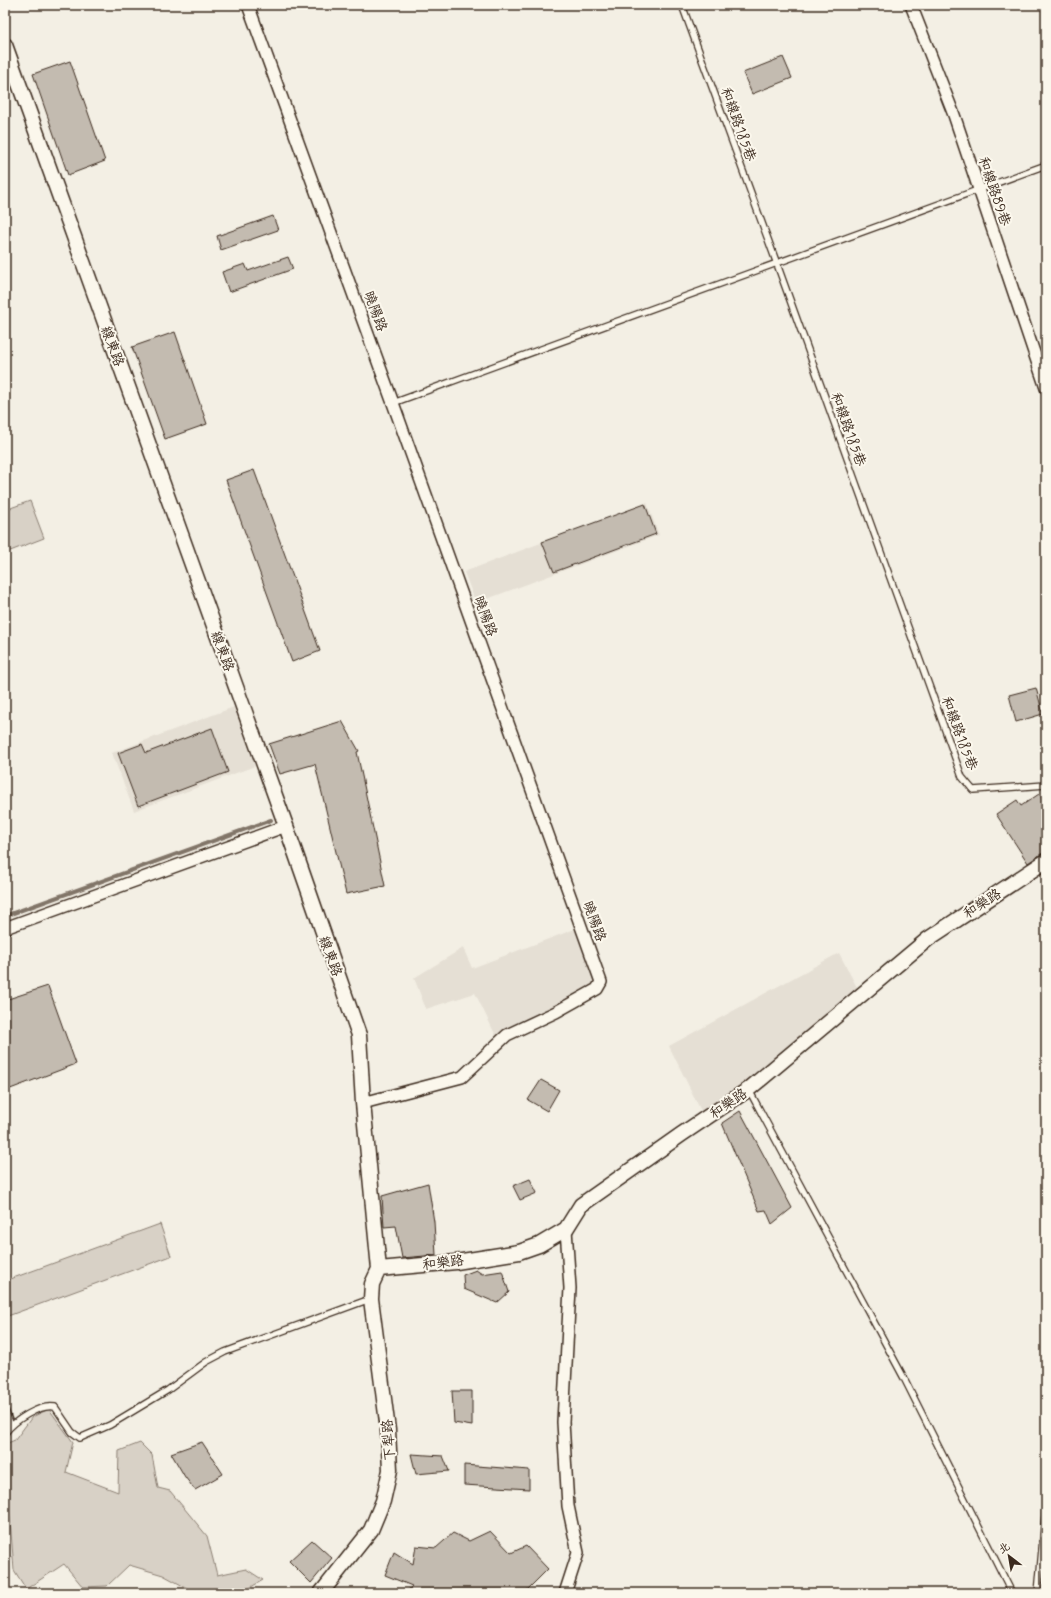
<svg xmlns="http://www.w3.org/2000/svg" width="1051" height="1598" font-family="Mynerve,'LXGW WenKai TC',sans-serif">
  <style>
    .built { fill: #e5dfd4 }
    .green { fill: #d8d1c6; stroke: #8a7e72 }
    .lines { fill: none; stroke-linecap: round; stroke-linejoin: round }
    .stream { stroke: #817468; stroke-width: 4 }
    .building { fill: #c3bbb0; stroke: #3b2a1e }
    .service-casing { stroke: #3b2a1e; stroke-width: 8 }
    .minor-casing { stroke: #3b2a1e; stroke-width: 14 }
    .tertiary-casing { stroke: #3b2a1e; stroke-width: 17 }
    .service { stroke: #fbf7ec; stroke-width: 5.5 }
    .minor { stroke: #fbf7ec; stroke-width: 11 }
    .tertiary { stroke: #fbf7ec; stroke-width: 14 }
    .labels { text-anchor: middle; stroke-width: 4; stroke-linejoin: round; paint-order: stroke }
    .street-label { font-size: 14px; fill: #3b2a1e; stroke: #fbf7ec }
  </style>
  <rect width="100%" height="100%" fill="#f3efe4"/>
  <filter id="ink" filterUnits="userSpaceOnUse"><feTurbulence type="fractalNoise" baseFrequency=".025" numOctaves="2"/><feDisplacementMap in="SourceGraphic" scale="8" xChannelSelector="R" yChannelSelector="G"/><feConvolveMatrix kernelMatrix="1 2 1 2 8 2 1 2 1" color-interpolation-filters="sRGB"/></filter>
  <g filter="url(#ink)">
    <path class="built" d="M 647,503 L 659,535 L 476,603 L 464,572 Z
      M 234,707 L 255,766 L 134,811 L 112,753 Z
      M 575,929 L 597,989 L 497,1038 L 475,993 L 426,1009 L 414,978 L 463,948 L 472,968 Z
      M 839,953 L 861,995 L 706,1121 L 669,1046 Z"/>
    <path class="green" d="M 30,501 L 44,538 L 5,553 L 5,510 Z
      M 160,1224 L 171,1256 L 5,1317 L 5,1281 Z
      M 49,1409 L 73,1442 L 66,1472 L 118,1492 L 119,1451 L 140,1443 L 152,1455 L 158,1488 L 170,1491 L 207,1536 L 217,1575 L 246,1569 L 263,1580 L 241,1593 L 196,1593 L 163,1575 L 129,1565 L 107,1586 L 83,1587 L 64,1564 L 26,1589 L 14,1570 L 8,1494 L 5,1494 L 5,1444 L 15,1440 L 32,1417 Z"/>
    <g class="lines">
      <path class="stream" d="M 5,916 L 271,820"/>
    </g>
    <path class="building" d="M 783,57 L 792,78 L 752,94 L 743,73 Z
      M 70,61 L 105,161 L 68,175 L 33,74 Z
      M 273,216 L 278,230 L 221,250 L 217,236 Z
      M 288,257 L 293,269 L 229,292 L 222,272 L 245,264 L 248,271 Z
      M 175,332 L 207,424 L 165,439 L 132,347 Z
      M 254,470 L 320,651 L 292,662 L 226,480 Z
      M 645,504 L 656,534 L 554,572 L 542,542 Z
      M 1036,688 L 1043,714 L 1016,722 L 1009,695 Z
      M 342,721 L 359,751 L 357,752 L 385,886 L 346,894 L 315,764 L 280,774 L 269,744 Z
      M 212,728 L 228,772 L 138,806 L 118,753 L 142,744 L 146,753 Z
      M 1039,794 L 1046,805 L 1046,853 L 1041,854 L 1028,863 L 996,814 L 1017,800 L 1021,806 Z
      M 48,986 L 76,1064 L 5,1091 L 5,1000 Z
      M 541,1080 L 559,1090 L 547,1111 L 528,1100 Z
      M 740,1111 L 792,1208 L 772,1224 L 766,1210 L 759,1211 L 722,1123 Z
      M 530,1179 L 537,1193 L 520,1200 L 513,1186 Z
      M 428,1183 L 434,1222 L 436,1255 L 402,1258 L 396,1226 L 384,1227 L 382,1196 Z
      M 476,1270 L 482,1274 L 502,1271 L 509,1292 L 497,1303 L 464,1289 L 463,1275 Z
      M 452,1391 L 472,1391 L 472,1426 L 454,1423 Z
      M 202,1442 L 223,1474 L 195,1490 L 185,1477 L 171,1453 Z
      M 411,1454 L 443,1456 L 449,1471 L 416,1474 Z
      M 464,1465 L 529,1470 L 529,1489 L 464,1485 Z
      M 490,1531 L 511,1553 L 526,1546 L 548,1569 L 524,1593 L 406,1593 L 412,1586 L 385,1575 L 394,1552 L 413,1564 L 416,1546 L 436,1548 L 453,1533 L 469,1541 Z
      M 312,1540 L 332,1558 L 311,1583 L 289,1561 Z"/>
    <g class="lines">
      <g class="service-casing">
        <path id="service" d="M 682,5 L 777,264 L 962,777 L 973,790 L 1046,785
          M 393,403 L 1046,165
          M 749,1090 L 904,1378 L 1012,1593
          M 5,1410 L 11,1426
          M 5,1433 C 14,1421 39,1404 55,1407 L 72,1432 L 80,1438 L 110,1425 L 168,1390 L 206,1362 L 225,1352 L 370,1299
          M 1038,1593 L 1046,1505"/>
      </g>
      <g class="minor-casing">
        <path id="minor" d="M 248,5 L 393,403 L 601,982 L 597,989 L 556,1012 L 507,1035 L 462,1077 L 363,1103
          M 911,5 L 954,115 L 1046,388
          M 5,928 L 286,826
          M 565,1593 L 578,1553 L 568,1506 L 563,1422 L 570,1288 L 566,1229"/>
      </g>
      <g class="tertiary-casing">
        <path id="tertiary" d="M 5,45 L 286,826 L 359,1035 L 363,1103 L 379,1269
          M 379,1269 L 456,1262 L 519,1252 L 539,1245 L 566,1229 L 581,1205 L 682,1134 L 749,1089 L 928,939 L 1046,861
          M 321,1593 L 371,1530 L 383,1501 L 390,1470 L 388,1430 L 371,1299 L 372,1284 L 379,1269"/>
      </g>
      <use href="#service" class="service"/>
      <use href="#minor" class="minor"/>
      <use href="#tertiary" class="tertiary"/>
    </g>
  </g>
  <g class="labels">
    <g class="street-label">
      <text transform="translate(739 124) rotate(70)" y="5">和線路185巷</text>
      <text transform="translate(995 191) rotate(71)" y="5">和線路89巷</text>
      <text transform="translate(376 311) rotate(70)" y="5">曉陽路</text>
      <text transform="translate(113 346) rotate(70)" y="5">線東路</text>
      <text transform="translate(849 429) rotate(70)" y="5">和線路185巷</text>
      <text transform="translate(486 616) rotate(70)" y="5">曉陽路</text>
      <text transform="translate(223 651) rotate(70)" y="5">線東路</text>
      <text transform="translate(960 733) rotate(69)" y="5">和線路185巷</text>
      <text transform="translate(982 903) rotate(-33)" y="5">和樂路</text>
      <text transform="translate(595 921) rotate(70)" y="5">曉陽路</text>
      <text transform="translate(331 956) rotate(70)" y="5">線東路</text>
      <text transform="translate(728 1103) rotate(-34)" y="5">和樂路</text>
      <text transform="translate(443 1262) rotate(-7)" y="5">和樂路</text>
      <text transform="translate(388 1440) rotate(-94)" y="5">下犁路</text>
    </g>
  </g>
  <rect width="1051" height="1598" fill="none" stroke="#fbf7ec" stroke-width="20"/>
  <rect x="10" y="10" width="1031" height="1578" fill="none" stroke="#3b2a1e" stroke-width="1.5" filter="url(#ink)"/>
  <g transform="translate(1009 1556) rotate(329)" stroke="#fbf7ec" stroke-width="3" paint-order="stroke">
  <path d="M0-3L7 15L0 10L-7 15Z" fill="#3b2a1e"/>
  <text y="-6" font-size="11" font-weight="bold" text-anchor="middle" fill="#3b2a1e">北</text>
  </g>
</svg>
